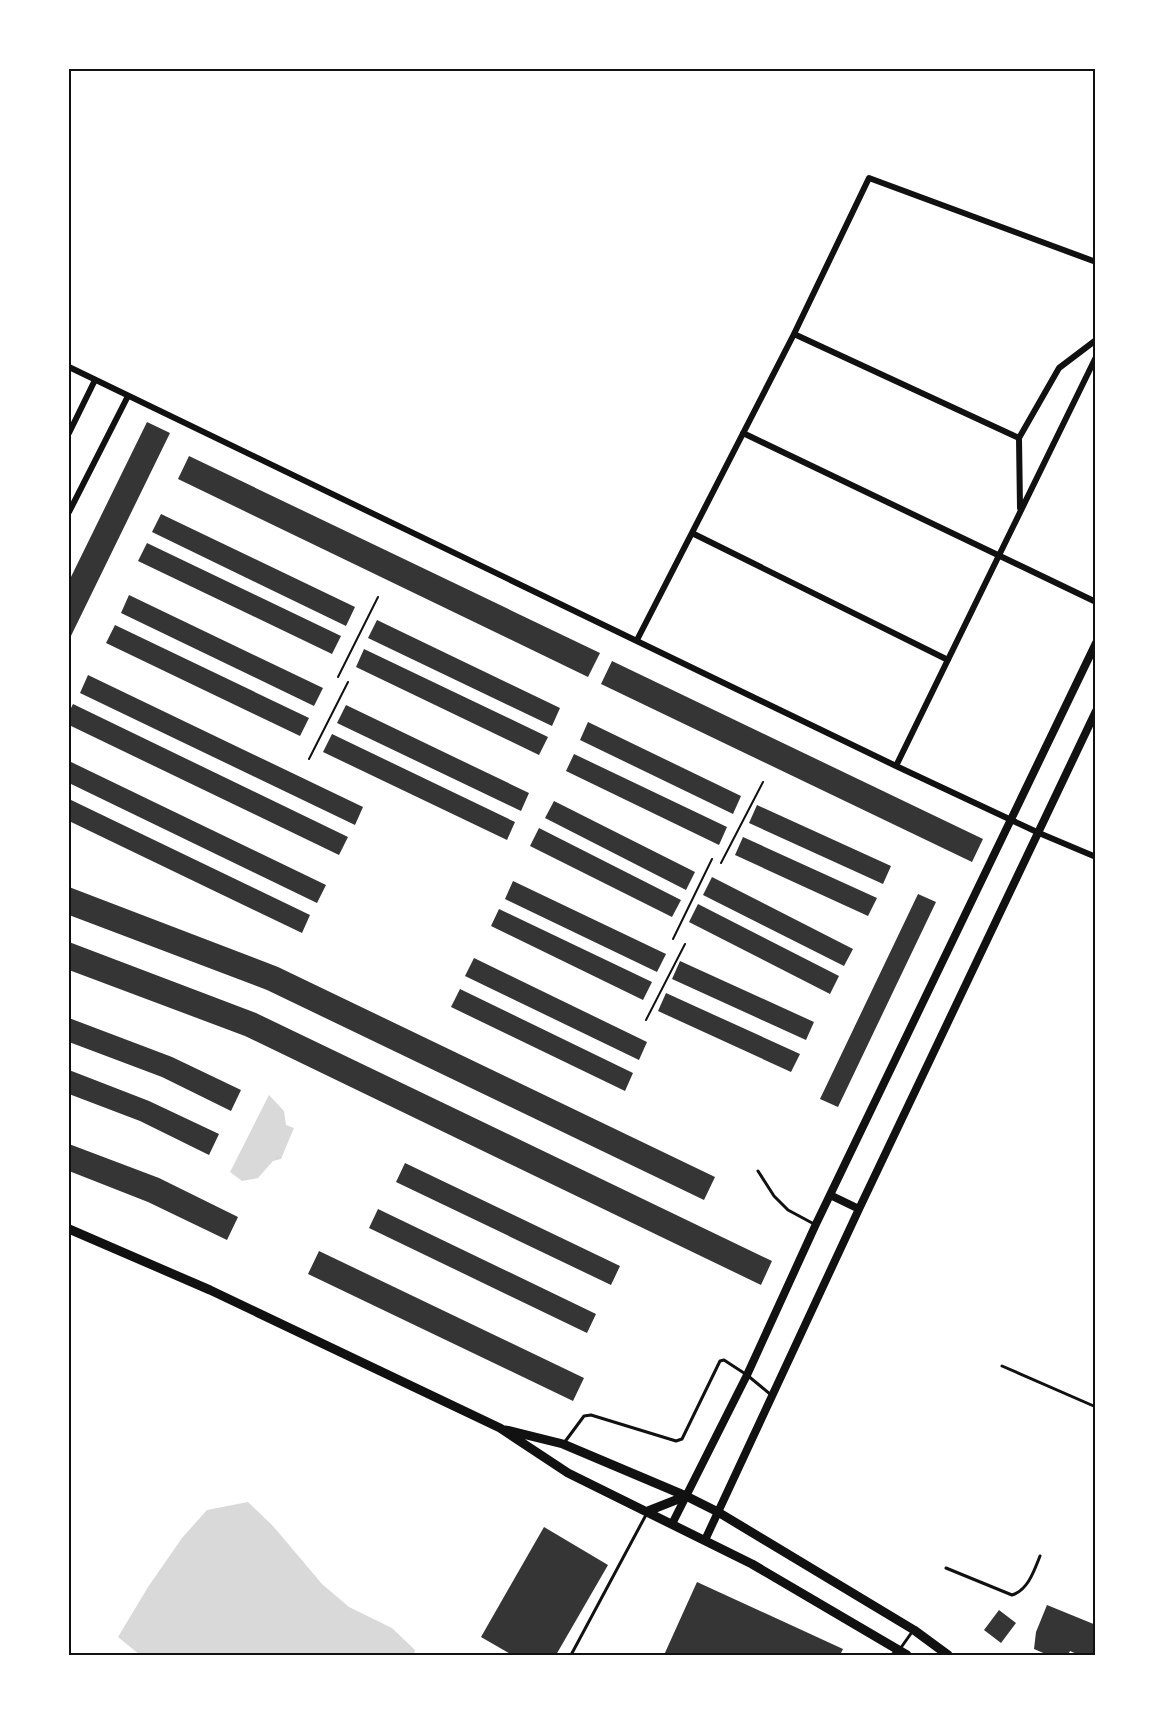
<svg xmlns="http://www.w3.org/2000/svg" width="1165" height="1724" font-family="Montserrat,sans-serif">
  <style>
    .water { fill: #d9d9d9 }
    .building { fill: #353535 }
    .lines { fill: none; stroke-linecap: round; stroke-linejoin: round }
    .path { stroke: #111; stroke-width: 2 }
    .service { stroke: #111; stroke-width: 3 }
    .minor { stroke: #111; stroke-width: 6 }
    .secondary { stroke: #111; stroke-width: 8 }
    .primary { stroke: #111; stroke-width: 9 }
    .neatline { fill: none; stroke: #111; stroke-width: 2 }
  </style>
  <rect width="100%" height="100%" fill="#fff"/>
  <path class="water" d="M 269,1095 L 284,1111 L 286,1125 L 294,1128 L 281,1159 L 273,1161 L 258,1178 L 242,1181 L 230,1172 Z
    M 248,1502 L 273,1526 L 322,1584 L 349,1607 L 392,1628 L 415,1650 L 414,1655 L 140,1655 L 118,1637 L 148,1587 L 182,1538 L 207,1510 Z"/>
  <path class="building" d="M 147,422 L 170,433 L 69,640 L 69,581 Z
    M 189,456 L 600,653 L 588,677 L 178,479 Z
    M 161,514 L 355,607 L 346,626 L 152,532 Z
    M 147,543 L 341,636 L 332,654 L 138,561 Z
    M 129,595 L 323,688 L 314,706 L 121,613 Z
    M 377,620 L 560,708 L 552,726 L 368,638 Z
    M 115,625 L 309,718 L 300,736 L 106,643 Z
    M 364,649 L 548,737 L 539,755 L 356,667 Z
    M 612,661 L 983,839 L 972,862 L 601,684 Z
    M 88,675 L 363,807 L 355,825 L 80,693 Z
    M 73,704 L 348,837 L 339,855 L 69,725 L 69,712 Z
    M 346,705 L 529,793 L 521,811 L 337,723 Z
    M 588,722 L 741,796 L 733,814 L 580,740 Z
    M 332,734 L 515,822 L 507,840 L 323,752 Z
    M 574,754 L 727,827 L 719,845 L 566,771 Z
    M 69,761 L 326,885 L 317,903 L 69,783 Z
    M 69,799 L 310,915 L 302,933 L 69,821 Z
    M 554,801 L 695,872 L 686,890 L 545,818 Z
    M 757,805 L 891,866 L 883,884 L 749,823 Z
    M 539,828 L 681,900 L 672,917 L 530,846 Z
    M 743,837 L 877,898 L 868,916 L 735,855 Z
    M 712,877 L 853,949 L 844,966 L 703,895 Z
    M 513,881 L 666,954 L 657,972 L 505,899 Z
    M 69,887 L 278,967 L 715,1177 L 704,1200 L 267,990 L 69,915 Z
    M 918,894 L 936,902 L 838,1107 L 820,1099 Z
    M 698,904 L 839,976 L 830,994 L 689,922 Z
    M 499,909 L 652,982 L 643,1000 L 491,926 Z
    M 69,942 L 256,1013 L 772,1261 L 761,1285 L 245,1036 L 69,970 Z
    M 474,958 L 647,1042 L 639,1060 L 465,976 Z
    M 680,961 L 814,1022 L 806,1040 L 672,979 Z
    M 460,989 L 633,1073 L 625,1091 L 451,1007 Z
    M 666,993 L 800,1054 L 791,1072 L 658,1011 Z
    M 69,1018 L 172,1057 L 241,1090 L 231,1111 L 162,1077 L 69,1042 Z
    M 69,1070 L 149,1101 L 219,1134 L 209,1155 L 140,1121 L 69,1094 Z
    M 69,1144 L 159,1178 L 238,1217 L 227,1240 L 148,1202 L 69,1171 Z
    M 405,1163 L 620,1266 L 611,1285 L 396,1182 Z
    M 378,1209 L 596,1314 L 587,1333 L 369,1228 Z
    M 319,1251 L 584,1378 L 573,1401 L 308,1274 Z
    M 544,1527 L 608,1565 L 556,1655 L 512,1655 L 481,1637 Z
    M 697,1582 L 843,1649 L 840,1655 L 664,1655 Z
    M 1047,1605 L 1096,1625 L 1095,1655 L 1087,1653 L 1086,1655 L 1079,1655 L 1070,1651 L 1068,1655 L 1048,1655 L 1034,1649 L 1036,1632 Z
    M 999,1610 L 1016,1623 L 1001,1643 L 984,1630 Z"/>
  <g class="lines">
    <path class="path" d="M 338,677 L 378,597
      M 309,759 L 348,682
      M 721,863 L 763,782
      M 673,939 L 712,859
      M 646,1020 L 685,944"/>
    <path class="service" d="M 758,1171 L 774,1196 L 788,1210 L 814,1224
      M 1002,1366 L 1096,1407
      M 564,1443 L 584,1416 L 591,1415 L 676,1441 L 682,1439 L 720,1361 L 724,1360 L 747,1375 L 770,1394
      M 946,1568 L 1012,1595 C 1028,1590 1034,1571 1040,1556
      M 571,1655 L 647,1513
      M 891,1655 L 900,1649 L 912,1632"/>
    <path class="minor" d="M 794,334 L 1019,438
      M 69,367 L 896,766 L 1039,833 L 1096,857
      M 69,433 L 95,380
      M 743,433 L 1096,602
      M 1020,508 L 1019,438 L 1059,368 L 1096,340
      M 69,512 L 128,396
      M 692,533 L 948,660
      M 637,640 L 794,334 L 869,178 L 1096,262
      M 896,766 L 1096,357"/>
    <path class="secondary" d="M 830,1195 L 859,1209
      M 672,1524 L 747,1375 L 816,1224 L 1096,643
      M 705,1540 L 859,1209 L 1096,711"/>
    <path class="primary" d="M 69,1229 L 210,1290 L 500,1428 L 568,1473 L 752,1564 L 907,1655
      M 506,1430 L 563,1444 L 686,1496 L 718,1512 L 914,1630 L 948,1655
      M 648,1511 L 686,1496"/>
  </g>
  <rect width="1165" height="1724" fill="none" stroke="#ffffff" stroke-width="141"/>
  <rect x="70" y="70" width="1024" height="1584" class="neatline"/>
</svg>
